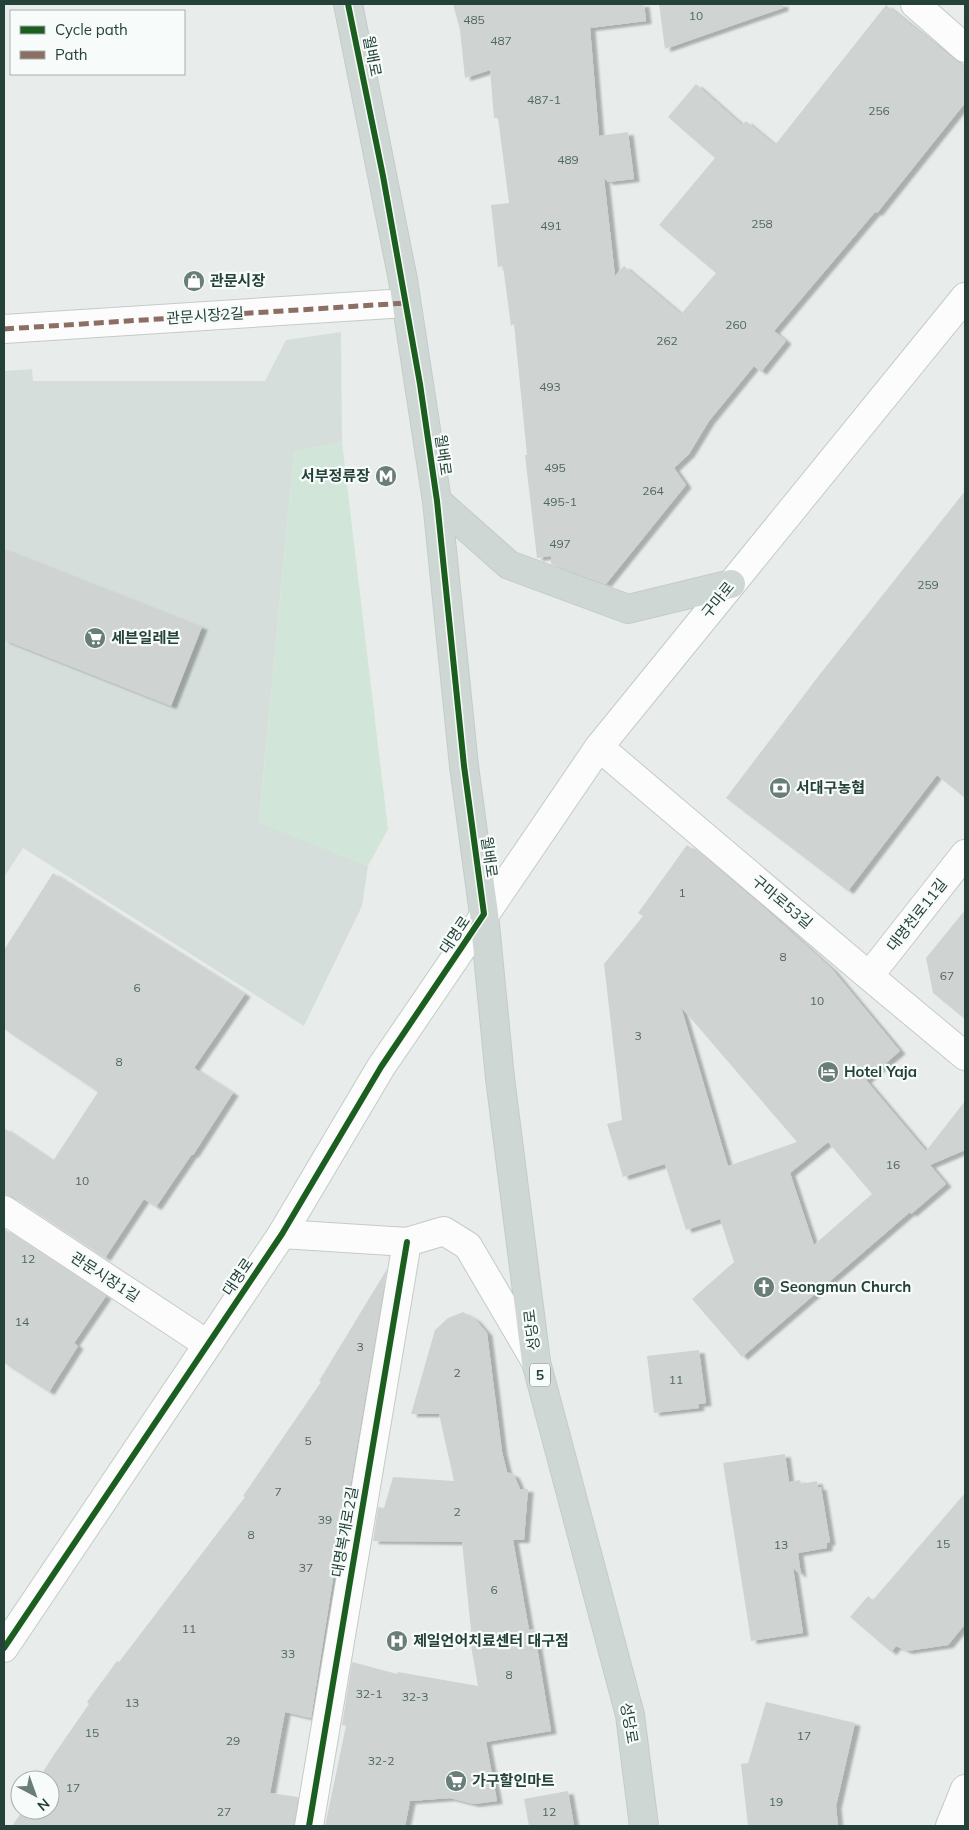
<svg xmlns="http://www.w3.org/2000/svg" width="969" height="1830" font-family="Mulish,'Noto Sans KR',sans-serif">
  <style>
    .built { fill: #d6dedb }
    .green { fill: #d1e6d8 }
    .building { fill: #cfd4d2; fill-rule: evenodd; filter: url(#shadow) }
    .lines { fill: none; stroke-linecap: round; stroke-linejoin: round }
    .street-casing { stroke: #c5cac8; stroke-width: 30 }
    .secondary-casing { stroke: #c3cbc8; stroke-width: 30 }
    .primary-casing { stroke: #c3ccc9; stroke-width: 30 }
    .street { stroke: #fcfcfc; stroke-width: 28 }
    .secondary { stroke: #fcfcfc; stroke-width: 28 }
    .primary { stroke: #cfd7d5; stroke-width: 28 }
    .quiet { stroke: #8d6e63; stroke-width: 5; stroke-dasharray: 10 5; stroke-linecap: butt }
    .cycleway-casing { stroke: #f7fbf9; stroke-width: 9 }
    .cycleway { stroke: #1b5e20; stroke-width: 6 }
    .labels { text-anchor: middle; stroke-width: 4.5; stroke-linejoin: round; paint-order: stroke }
    .number-label { font-size: 12px; fill: #506761 }
    .shield { fill: #f7fbf9; stroke: #637a73; stroke-width: 1 }
    .shield-label { font-size: 14px; font-weight: bold; fill: #24423a }
    .street-label { font-size: 15px; fill: #24423a; stroke: #f7fbf9 }
    .poi-label { font-size: 15px; font-weight: bold; fill: #24423a; stroke: #f7fbf9; text-anchor: start }
  </style>
  <defs>
    <filter id="shadow"><feDropShadow dx="5.5" dy="3" stdDeviation="1" flood-color="#0004"/></filter>
  </defs>
  <rect width="100%" height="100%" fill="#e8edeb"/>
  <path class="built" d="M 341,332 L 342,442 L 294,452 L 259,822 L 368,866 L 362,906 L 304,1026 L 23,848 L 4,877 L 4,371 L 32,369 L 33,381 L 265,381 L 286,340 Z"/>
  <path class="green" d="M 342,442 L 388,829 L 368,866 L 259,823 L 294,452 Z"/>
  <path class="building" d="M 453,4 L 644,4 L 646,21 L 590,28 L 599,136 L 628,132 L 634,179 L 608,182 L 604,178 L 615,276 L 624,266 L 681,314 L 716,273 L 659,225 L 715,158 L 668,117 L 696,84 L 742,125 L 746,121 L 775,145 L 886,5 L 965,68 L 965,103 L 877,213 L 875,212 L 774,331 L 786,341 L 761,372 L 754,366 L 709,421 L 689,454 L 674,468 L 686,485 L 606,584 L 551,564 L 551,556 L 537,558 L 525,455 L 527,455 L 514,324 L 511,326 L 503,266 L 498,267 L 491,205 L 509,203 L 498,118 L 494,118 L 490,70 L 465,78 L 460,30 Z
    M 659,4 L 783,4 L 783,8 L 665,49 Z
    M 965,491 L 965,798 L 937,775 L 848,891 L 726,798 L 820,674 Z
    M 4,549 L 202,627 L 171,706 L 4,640 Z
    M 687,845 L 714,865 L 761,905 L 832,969 L 900,1051 L 866,1080 L 926,1151 L 965,1101 L 965,1150 L 930,1165 L 946,1184 L 911,1214 L 910,1212 L 742,1357 L 692,1299 L 734,1262 L 720,1219 L 686,1230 L 665,1164 L 623,1177 L 607,1124 L 622,1120 L 604,964 L 643,916 L 638,913 ZM 681,1007 L 797,1142 L 728,1166 ZM 828,1142 L 872,1194 L 814,1245 L 790,1173 Z
    M 53,873 L 245,994 L 194,1068 L 233,1093 L 193,1155 L 192,1154 L 156,1207 L 144,1199 L 105,1258 L 13,1197 L 4,1195 L 4,1128 L 53,1161 L 98,1092 L 4,1029 L 4,950 Z
    M 965,910 L 965,1019 L 933,993 L 926,958 Z
    M 4,1229 L 106,1296 L 74,1343 L 78,1346 L 49,1392 L 4,1363 Z
    M 387,1269 L 341,1541 L 339,1541 L 311,1718 L 285,1712 L 270,1793 L 298,1797 L 294,1826 L 12,1826 L 23,1810 L 50,1810 L 50,1780 L 38,1780 L 53,1756 L 89,1704 L 87,1702 L 117,1661 L 119,1662 L 245,1497 L 243,1496 L 321,1382 L 319,1381 Z
    M 463,1312 L 475,1319 L 487,1333 L 502,1452 L 507,1472 L 514,1475 L 520,1489 L 528,1489 L 524,1540 L 513,1540 L 529,1630 L 534,1629 L 551,1731 L 486,1742 L 497,1801 L 474,1804 L 450,1798 L 410,1801 L 405,1826 L 325,1826 L 346,1726 L 342,1725 L 352,1662 L 397,1674 L 398,1672 L 478,1686 L 470,1640 L 472,1640 L 462,1542 L 373,1541 L 378,1507 L 384,1508 L 393,1477 L 454,1481 L 439,1414 L 411,1414 L 435,1330 L 448,1318 Z
    M 699,1350 L 706,1403 L 698,1404 L 699,1408 L 654,1413 L 647,1356 Z
    M 785,1454 L 789,1482 L 800,1480 L 801,1484 L 817,1481 L 818,1487 L 821,1487 L 830,1542 L 827,1543 L 827,1548 L 798,1553 L 801,1575 L 793,1568 L 803,1633 L 751,1641 L 723,1463 Z
    M 965,1493 L 965,1624 L 948,1645 L 907,1651 L 896,1646 L 891,1652 L 850,1617 L 868,1596 L 873,1600 Z
    M 766,1702 L 855,1723 L 836,1806 L 838,1826 L 748,1826 L 741,1764 L 748,1763 Z
    M 568,1791 L 574,1826 L 529,1826 L 524,1799 Z"/>
  <g class="lines">
    <g class="street-casing">
      <path id="street" d="M 915,4 L 965,48
        M 4,329 L 406,303
        M 599,747 L 869,976 L 965,1056
        M 869,976 L 965,854
        M 4,1210 L 207,1344
        M 282,1234 L 407,1242 L 444,1231 L 468,1246 L 536,1362
        M 309,1826 L 407,1242"/>
    </g>
    <g class="secondary-casing">
      <path id="secondary" d="M 4,1648 L 282,1234 L 381,1067 L 599,747 L 965,297
        M 950,1826 L 965,1789"/>
    </g>
    <g class="primary-casing">
      <path id="primary" d="M 348,4 L 403,280 L 437,501 L 464,766 L 484,914 L 500,1078 L 536,1362 L 630,1715 L 644,1826
        M 437,501 L 509,565 L 628,609 L 731,584"/>
    </g>
    <use href="#street" class="street"/>
    <use href="#secondary" class="secondary"/>
    <use href="#primary" class="primary"/>
    <path class="quiet" d="M 4,329 L 406,303"/>
    <g class="cycleway-casing">
      <path id="cycleway" d="M 4,1648 L 282,1234 L 381,1067 L 484,914 L 464,766 L 437,501 L 420,384 L 383,176 L 348,4
        M 309,1826 L 407,1242"/>
    </g>
    <use href="#cycleway" class="cycleway"/>
  </g>
  <defs>
    <g id="shop-disc" transform="scale(1.125)"><circle r="9.5" fill="#697e78" stroke="#f7fbf9"/><path d="M-5-2.5h2.3a2.7 3.5 0 0 1 5.4 0H5L5.5 6h-11ZM-1.5-2.5h3a1.5 2.3 0 0 0-3 0Z" fill="#fff"/></g>
    <g id="metro-disc" transform="scale(1.125)"><circle r="9.5" fill="#697e78" stroke="#f7fbf9"/><path d="M-5.5 5V-5H-3L0 0L3-5H5.5V5H3V-.5L0 4L-3-.5V5Z" fill="#fff"/></g>
    <g id="supermarket-disc" transform="scale(1.125)"><circle r="9.5" fill="#697e78" stroke="#f7fbf9"/><path d="M-6-5.5h2.5l.6 2H6L4.5 2H-2.5L-4.4-4H-6ZM-1.5 3.2a1.3 1.3 0 1 0 .1 0ZM3 3.2a1.3 1.3 0 1 0 .1 0Z" fill="#fff"/></g>
    <g id="bank-disc" transform="scale(1.125)"><circle r="9.5" fill="#697e78" stroke="#f7fbf9"/><path d="M-6-4H6V4H-6ZM0-2.3a2.3 2.3 0 1 0 0 4.6a2.3 2.3 0 1 0 0-4.6Z" fill="#fff"/></g>
    <g id="hotel-disc" transform="scale(1.125)"><circle r="9.5" fill="#697e78" stroke="#f7fbf9"/><path d="M-6-4.5h1.5V1H6V5H4.5V3h-9V5H-6ZM-4 0a1.8 1.8 0 1 1 3.6 0ZM.5 0V-2.5h3Q6-2.5 6 0Z" fill="#fff"/></g>
    <g id="church-disc" transform="scale(1.125)"><circle r="9.5" fill="#697e78" stroke="#f7fbf9"/><path d="M-1.2-6h2.4v3.5h3.3v2.4h-3.3V6h-2.4V-.1h-3.3v-2.4h3.3Z" fill="#fff"/></g>
    <g id="hospital-disc" transform="scale(1.125)"><circle r="9.5" fill="#697e78" stroke="#f7fbf9"/><path d="M-5-5h3v3.5h4V-5h3V5h-3V1.5h-4V5h-3Z" fill="#fff"/></g>
  </defs>
  <g fill-rule="evenodd">
    <use href="#shop-disc" x="194" y="281"/>
    <use href="#metro-disc" x="386" y="476"/>
    <use href="#supermarket-disc" x="95" y="638"/>
    <use href="#bank-disc" x="780" y="788"/>
    <use href="#hotel-disc" x="828" y="1072"/>
    <use href="#church-disc" x="764" y="1287"/>
    <use href="#hospital-disc" x="397" y="1641"/>
    <use href="#supermarket-disc" x="456" y="1781"/>
  </g>
  <g class="labels">
    <g class="number-label">
      <text x="696" y="20">10</text>
      <text x="474" y="24">485</text>
      <text x="501" y="45">487</text>
      <text x="544" y="104">487-1</text>
      <text x="879" y="115">256</text>
      <text x="568" y="164">489</text>
      <text x="762" y="228">258</text>
      <text x="551" y="230">491</text>
      <text x="736" y="329">260</text>
      <text x="667" y="345">262</text>
      <text x="550" y="391">493</text>
      <text x="555" y="472">495</text>
      <text x="653" y="495">264</text>
      <text x="560" y="506">495-1</text>
      <text x="560" y="548">497</text>
      <text x="928" y="589">259</text>
      <text x="682" y="897">1</text>
      <text x="783" y="961">8</text>
      <text x="947" y="980">67</text>
      <text x="137" y="992">6</text>
      <text x="817" y="1005">10</text>
      <text x="638" y="1040">3</text>
      <text x="119" y="1066">8</text>
      <text x="893" y="1169">16</text>
      <text x="82" y="1185">10</text>
      <text x="28" y="1263">12</text>
      <text x="22" y="1326">14</text>
      <text x="360" y="1351">3</text>
      <text x="457" y="1377">2</text>
      <text x="676" y="1384">11</text>
      <text x="308" y="1445">5</text>
      <text x="278" y="1496">7</text>
      <text x="457" y="1516">2</text>
      <text x="325" y="1524">39</text>
      <text x="251" y="1539">8</text>
      <text x="943" y="1548">15</text>
      <text x="781" y="1549">13</text>
      <text x="306" y="1572">37</text>
      <text x="494" y="1594">6</text>
      <text x="189" y="1633">11</text>
      <text x="288" y="1658">33</text>
      <text x="509" y="1679">8</text>
      <text x="369" y="1698">32-1</text>
      <text x="415" y="1701">32-3</text>
      <text x="132" y="1707">13</text>
      <text x="92" y="1737">15</text>
      <text x="804" y="1740">17</text>
      <text x="233" y="1745">29</text>
      <text x="381" y="1765">32-2</text>
      <text x="73" y="1792">17</text>
      <text x="776" y="1806">19</text>
      <text x="224" y="1816">27</text>
      <text x="549" y="1816">12</text>
    </g>
    <rect class="shield" x="530" y="1363.5" width="20" height="23" rx="4"/>
    <g class="shield-label">
      <text x="540" y="1380">5</text>
    </g>
    <g class="street-label">
      <text transform="translate(372 56) rotate(79)" y="5">월배로</text>
      <text transform="translate(205 316) rotate(-4)" y="5">관문시장2길</text>
      <text transform="translate(443 455) rotate(82)" y="5">월배로</text>
      <text transform="translate(718 600) rotate(-51)" y="5">구마로</text>
      <text transform="translate(489 857) rotate(82)" y="5">월배로</text>
      <text transform="translate(782 902) rotate(40)" y="5">구마로53길</text>
      <text transform="translate(917 915) rotate(-52)" y="5">대명천로11길</text>
      <text transform="translate(455 935) rotate(-56)" y="5">대명로</text>
      <text transform="translate(105 1277) rotate(33)" y="5">관문시장1길</text>
      <text transform="translate(238 1277) rotate(-56)" y="5">대명로</text>
      <text transform="translate(532 1330) rotate(-97)" y="5">성당로</text>
      <text transform="translate(345 1532) rotate(-80)" y="5">대명복개로2길</text>
      <text transform="translate(629 1723) rotate(80)" y="5">성당로</text>
    </g>
    <g class="poi-label">
      <text x="210" y="286">관문시장</text>
      <text x="370" y="481" text-anchor="end">서부정류장</text>
      <text x="111" y="643">세븐일레븐</text>
      <text x="796" y="793">서대구농협</text>
      <text x="844" y="1077">Hotel Yaja</text>
      <text x="780" y="1292">Seongmun Church</text>
      <text x="413" y="1646">제일언어치료센터 대구점</text>
      <text x="472" y="1786">가구할인마트</text>
    </g>
  </g>
  <rect width="969" height="1830" fill="none" stroke="#24423a" stroke-width="10"/>
  <rect x="10" y="10" width="175" height="65" fill="#f7fbf9" stroke="#a3b1ad"/>
  <rect x="20" y="26" width="25" height="8" fill="#1b5e20" stroke="#a3b1ad"/>
  <text x="55" y="35" font-size="15" fill="#24423a">Cycle path</text>
  <rect x="20" y="51" width="25" height="8" fill="#8d6e63" stroke="#a3b1ad"/>
  <text x="55" y="60" font-size="15" fill="#24423a">Path</text>
  <g transform="translate(35 1795) rotate(139)"><circle r="24" fill="#f7fbf9" stroke="#a3b1ad"/>
  <path d="M0-4L9 19L0 12L-9 19Z" fill="#697e78"/>
  <text y="-8" font-size="14" font-weight="bold" text-anchor="middle" fill="#24423a">N</text>
  </g>
</svg>
